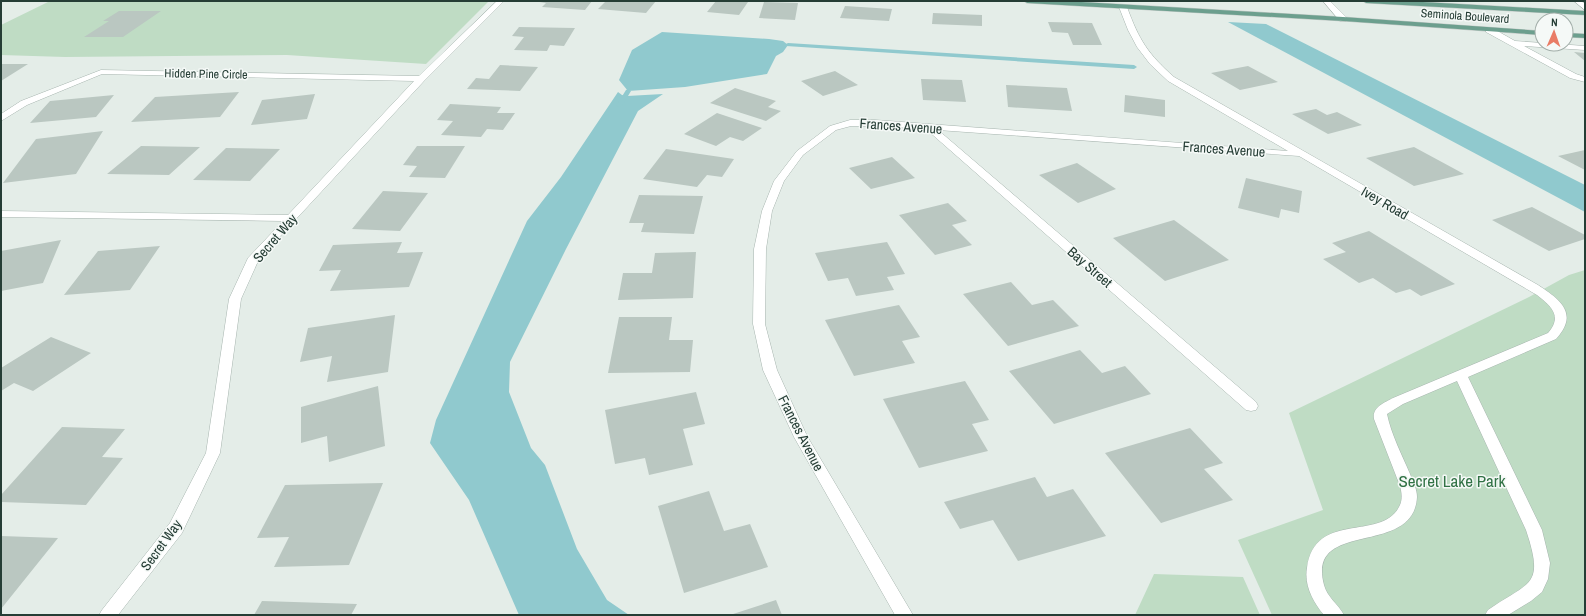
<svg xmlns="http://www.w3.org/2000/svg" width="1586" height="616" font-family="'Archivo Narrow',sans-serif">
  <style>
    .green { fill: #bfdcc4 }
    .water { fill: #90c9ce }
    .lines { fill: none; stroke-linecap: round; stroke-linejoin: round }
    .stream { fill: #90c9ce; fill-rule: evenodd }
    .building { fill: #bac7c1 }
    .minor-casing { stroke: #a7b5af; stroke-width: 1 }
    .major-casing { stroke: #c2c9c6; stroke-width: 1 }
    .minor { fill: #fff; fill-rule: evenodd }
    .major { fill: #6c9f8e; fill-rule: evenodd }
    .labels { text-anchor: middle; stroke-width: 3; stroke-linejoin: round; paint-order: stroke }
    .far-street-label { font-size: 12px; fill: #253d35; stroke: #f5f9f7 }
    .street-label { font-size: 14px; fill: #253d35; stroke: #f5f9f7 }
    .near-park-label { font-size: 17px; fill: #317245; stroke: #f5f9f7 }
  </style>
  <rect width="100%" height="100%" fill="#e4ede8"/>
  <path class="green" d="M 50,1 L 489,1 L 426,64 L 287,55 L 65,57 L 1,55 L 1,25 Z
    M 1585,270 L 1585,615 L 1272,615 L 1238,540 L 1323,510 L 1289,413 L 1529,297 L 1569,275 Z
    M 1154,574 L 1243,577 L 1260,615 L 1135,615 Z"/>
  <path class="water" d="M 1228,22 L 1266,24 L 1585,185 L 1585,212 Z
    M 662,32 L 769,39 L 783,41 L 788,45 L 783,52 L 776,56 L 767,74 L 685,87 L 628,91 L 619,80 L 632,50 Z
    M 618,92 L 622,95 L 627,96 L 663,94 L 638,111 L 566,249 L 510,362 L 509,392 L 531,448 L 545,465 L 577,549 L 607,600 L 629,615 L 519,615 L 469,500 L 430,443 L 436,420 L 527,221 L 561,177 Z"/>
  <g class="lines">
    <path class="stream" d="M 788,43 L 1134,65 L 1137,67 L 1134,69 L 786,46 L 786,44 Z
      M 628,89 L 631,91 L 622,106 L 617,107 L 616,106 L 626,90 Z"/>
  </g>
  <path class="building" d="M 533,1 L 592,1 L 585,10 L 542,7 L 546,3 Z
    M 606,1 L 656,1 L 646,13 L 598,9 Z
    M 716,1 L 737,1 L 748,2 L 739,15 L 707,12 Z
    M 764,2 L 798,3 L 795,20 L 759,18 Z
    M 845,6 L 892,9 L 889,21 L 840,18 Z
    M 119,11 L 161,11 L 123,37 L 84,37 L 109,21 L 103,21 Z
    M 933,13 L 982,15 L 982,26 L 932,24 Z
    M 1048,22 L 1092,23 L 1102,45 L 1073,45 L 1068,33 L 1052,32 Z
    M 519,27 L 575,28 L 564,46 L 550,45 L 547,51 L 514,50 L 524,37 L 512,36 Z
    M 1574,52 L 1585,53 L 1585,61 Z
    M 1,64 L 28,64 L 1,81 Z
    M 500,65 L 538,67 L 520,91 L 467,89 L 476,78 L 489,79 Z
    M 1248,66 L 1278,82 L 1240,90 L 1211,73 Z
    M 835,71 L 858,85 L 823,96 L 801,81 Z
    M 921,79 L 962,80 L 966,102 L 923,100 Z
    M 1006,85 L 1067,88 L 1072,111 L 1008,107 Z
    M 735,88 L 776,101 L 768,107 L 781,111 L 766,121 L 710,103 Z
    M 239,92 L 220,117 L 131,122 L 155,97 Z
    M 315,94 L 307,119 L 251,125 L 262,100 Z
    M 114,95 L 96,117 L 30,123 L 50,101 Z
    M 1125,95 L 1165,100 L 1165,117 L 1124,112 Z
    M 450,104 L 501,107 L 497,113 L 515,113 L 503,130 L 487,129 L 481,137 L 441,135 L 453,121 L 437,120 Z
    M 1316,109 L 1327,115 L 1337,112 L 1362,125 L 1328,134 L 1292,114 Z
    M 717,113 L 762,128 L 743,141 L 730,137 L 716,146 L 684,134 Z
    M 103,131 L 76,174 L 3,183 L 36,139 Z
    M 141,146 L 200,147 L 169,175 L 107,174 Z
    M 417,146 L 465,146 L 445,178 L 409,177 L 417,166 L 403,165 Z
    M 1414,147 L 1464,174 L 1414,186 L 1366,158 Z
    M 226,148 L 280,149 L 250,181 L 193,180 Z
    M 666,149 L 734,159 L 722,177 L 707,175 L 697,187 L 643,179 Z
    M 1585,150 L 1585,170 L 1558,156 Z
    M 892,157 L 915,178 L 871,189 L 849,168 Z
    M 1077,163 L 1116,189 L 1078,203 L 1039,175 Z
    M 1246,178 L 1302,191 L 1299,213 L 1281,209 L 1279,218 L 1238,208 Z
    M 383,191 L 428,193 L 400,231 L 352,229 Z
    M 639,195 L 703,196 L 694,234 L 641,232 L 644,223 L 629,223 Z
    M 948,203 L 967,221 L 952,225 L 972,245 L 935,255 L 899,215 Z
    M 1532,207 L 1585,235 L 1585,239 L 1549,251 L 1492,220 Z
    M 1174,220 L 1229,260 L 1165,281 L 1113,238 Z
    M 1369,231 L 1455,284 L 1421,296 L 1410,289 L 1396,293 L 1373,278 L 1359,283 L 1323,259 L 1346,252 L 1332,243 Z
    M 61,240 L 43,283 L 1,291 L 1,251 Z
    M 402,242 L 397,253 L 423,252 L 409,287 L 330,291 L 341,270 L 319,271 L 333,245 Z
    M 887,242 L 905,274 L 887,277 L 894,290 L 856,296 L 848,278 L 828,281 L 815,253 Z
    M 160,246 L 130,290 L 64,295 L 98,251 Z
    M 696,252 L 693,298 L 618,300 L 623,273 L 652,273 L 655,253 Z
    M 1011,282 L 1032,305 L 1053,300 L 1079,326 L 1008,346 L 963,294 Z
    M 899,305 L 920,337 L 902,341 L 915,363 L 854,376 L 825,320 Z
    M 395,315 L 388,372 L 327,382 L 332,356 L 300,362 L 308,328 Z
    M 619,317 L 672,317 L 669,340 L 693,340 L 690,372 L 608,373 Z
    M 51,337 L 91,353 L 33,391 L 14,383 L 1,391 L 1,368 Z
    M 1080,350 L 1102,373 L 1125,366 L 1151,394 L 1054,424 L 1009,371 Z
    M 965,381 L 989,420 L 972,424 L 988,451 L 919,468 L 883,399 Z
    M 378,386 L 385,446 L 329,462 L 327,436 L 301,443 L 301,407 Z
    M 696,392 L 705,424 L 683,429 L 693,465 L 649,475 L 645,458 L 615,464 L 605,410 Z
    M 62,427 L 125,429 L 102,457 L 123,458 L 86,505 L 1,502 L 1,495 Z
    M 1190,428 L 1223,463 L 1204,469 L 1233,500 L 1161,523 L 1105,453 Z
    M 1035,477 L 1047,497 L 1073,489 L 1106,536 L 1018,561 L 993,520 L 960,529 L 944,502 Z
    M 383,483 L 349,565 L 274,567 L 289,537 L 257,538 L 285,485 Z
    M 709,491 L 724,531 L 750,524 L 768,567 L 684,593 L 658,506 Z
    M 1,536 L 58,538 L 1,609 Z
    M 776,600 L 782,615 L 730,615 Z
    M 262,601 L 357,604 L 351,615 L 254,615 Z"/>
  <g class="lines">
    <g class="minor-casing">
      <path id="minor" d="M 497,1 L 504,1 L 424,81 L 259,259 L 241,299 L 220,453 L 182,533 L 118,615 L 99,615 L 102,610 L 170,523 L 206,453 L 229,299 L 248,258 L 283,221 L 1,217 L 1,211 L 288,215 L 414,81 L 102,74 L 27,105 L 1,121 L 1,114 L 21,101 L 101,70 L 419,76 Z
        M 1323,1 L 1330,1 L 1346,17 L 1346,21 L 1340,21 Z
        M 1574,1 L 1581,1 L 1585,4 L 1585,10 Z
        M 1120,5 L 1123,5 L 1127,7 C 1139,40 1148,54 1174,77 L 1538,285 C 1561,300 1579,314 1556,339 L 1468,377 L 1542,530 L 1550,563 L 1548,579 L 1542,592 L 1531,601 L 1508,615 L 1485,615 L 1488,610 C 1530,581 1545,587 1526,530 L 1457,381 L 1403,404 L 1387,414 C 1391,434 1402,455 1410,474 C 1413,482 1417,489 1417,497 C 1414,558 1306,518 1324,585 C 1327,597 1338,604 1344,615 L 1324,615 C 1313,602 1304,585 1307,568 C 1315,509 1383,543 1400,505 C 1402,501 1402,495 1401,490 C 1400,484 1397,479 1395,473 C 1388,455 1381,437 1374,419 C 1372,407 1384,403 1393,398 L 1548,333 C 1563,316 1551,306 1537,295 L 1299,156 L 938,130 L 1256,402 L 1258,406 L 1256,410 L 1251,411 L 1246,410 L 926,129 L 875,126 L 851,126 L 836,130 L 803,155 L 784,181 L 772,211 L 766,249 L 765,324 L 777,370 L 807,436 L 913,615 L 895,615 L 794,437 L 763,370 L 753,324 L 754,249 L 762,211 L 774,181 L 797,151 L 830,126 L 850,120 L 875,120 L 1288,151 L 1168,81 L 1150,64 L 1137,47 L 1128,30 L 1119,7 Z
        M 1486,28 L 1492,28 L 1515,41 L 1585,46 L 1585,50 L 1524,46 L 1576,74 L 1585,77 L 1585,82 L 1570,78 L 1486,32 Z"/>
    </g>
    <g class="major-casing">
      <path id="major" d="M 1024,1 L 1064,1 L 1343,17 L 1542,31 L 1542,35 L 1343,21 L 1027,3 Z
        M 1363,1 L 1405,1 L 1585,11 L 1585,15 L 1366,3 Z
        M 1566,33 L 1585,34 L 1585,38 L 1566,37 Z"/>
    </g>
    <use href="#minor" class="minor"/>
    <use href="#major" class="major"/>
  </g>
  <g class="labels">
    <g class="far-street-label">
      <text transform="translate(1465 16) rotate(4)" y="4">Seminola Boulevard</text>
      <text transform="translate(206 74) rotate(1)" y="4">Hidden Pine Circle</text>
    </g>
    <g class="street-label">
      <text transform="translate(901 126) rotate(4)" y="5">Frances Avenue</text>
      <text transform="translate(1224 149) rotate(4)" y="5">Frances Avenue</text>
      <text transform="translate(1385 203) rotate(30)" y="5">Ivey Road</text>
      <text transform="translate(275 238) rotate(-49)" y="5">Secret Way</text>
      <text transform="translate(1090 267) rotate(41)" y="5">Bay Street</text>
      <text transform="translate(801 433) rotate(63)" y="5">Frances Avenue</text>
      <text transform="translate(161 545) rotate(-54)" y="5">Secret Way</text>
    </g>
    <g class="near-park-label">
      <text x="1452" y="487">Secret Lake Park</text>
    </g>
  </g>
  <rect width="1586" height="616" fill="none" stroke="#253d35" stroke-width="4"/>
  <g transform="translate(1554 32) rotate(2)"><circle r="19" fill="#f5f9f7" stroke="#a2aea9"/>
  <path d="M0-3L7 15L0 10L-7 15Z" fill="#e97c66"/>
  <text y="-6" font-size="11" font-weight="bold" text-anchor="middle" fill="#253d35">N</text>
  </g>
</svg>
